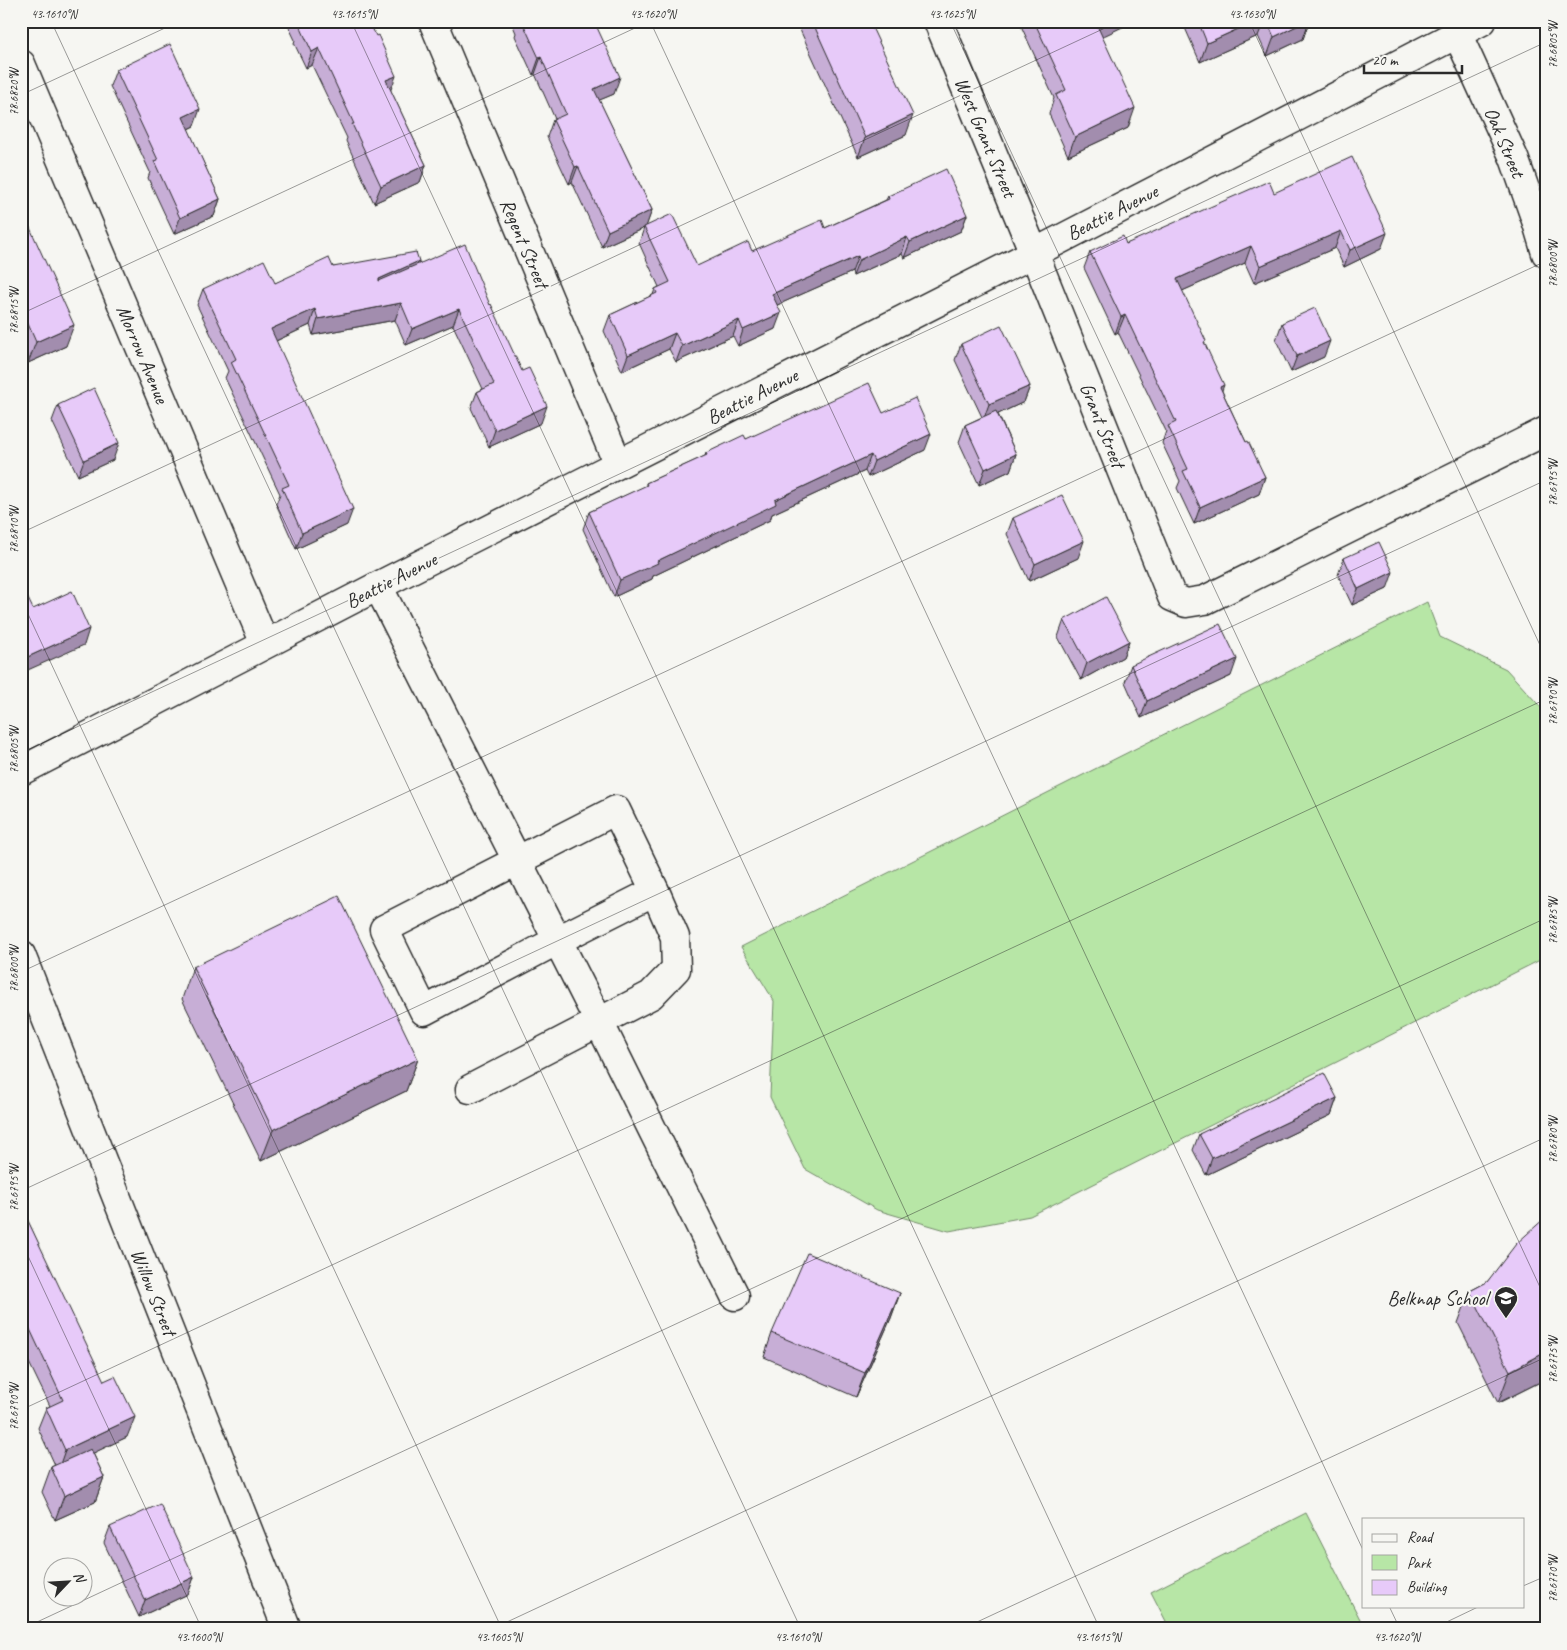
<svg xmlns="http://www.w3.org/2000/svg" width="1567" height="1650" font-family="Caveat,sans-serif">
  <style>
    .green { fill: #b7e6a6; stroke: #718868 }
    .lines { fill: none; stroke-linecap: round; stroke-linejoin: round }
    .minor-casing { stroke: #2b2b2b; stroke-width: 31 }
    .minor { stroke: #f6f6f2; stroke-width: 28 }
    .wall { fill: #c7aed6; stroke: #2b2b2b }
    .shaded-wall { fill: #a28dae; stroke: #2b2b2b }
    .building { fill: #e7caf9; stroke: #2b2b2b }
    .ticks { fill: none; stroke: #2b2b2b; stroke-width: 1; stroke-opacity: 0.45 }
    .labels { text-anchor: middle; stroke-width: 4.5; stroke-linejoin: round; paint-order: stroke }
    .street-label { font-size: 20px; fill: #2b2b2b; stroke: #f6f6f2 }
    .poi-label { font-size: 20px; fill: #2b2b2b; stroke: #f6f6f2; text-anchor: end }
    .neatline { fill: none; stroke: #2b2b2b; stroke-width: 2 }
    .ticks-label { font-size: 12px; text-anchor: middle; fill: #2b2b2b }
  </style>
  <rect width="100%" height="100%" fill="#f6f6f2"/>
  <filter id="ink" filterUnits="userSpaceOnUse"><feTurbulence type="fractalNoise" baseFrequency=".02" numOctaves="2"/><feDisplacementMap in="SourceGraphic" scale="10" xChannelSelector="R" yChannelSelector="G"/><feConvolveMatrix kernelMatrix="1 2 1 2 8 2 1 2 1" color-interpolation-filters="sRGB"/></filter>
  <g filter="url(#ink)">
    <path class="green" d="M 1427,602 L 1440,637 L 1506,669 L 1546,713 L 1546,957 L 1030,1216 L 949,1231 L 877,1210 L 805,1169 L 770,1097 L 774,1001 L 741,947 Z
      M 1306,1513 L 1365,1629 L 1170,1629 L 1151,1592 Z"/>
    <g class="lines">
      <g class="minor-casing">
        <path id="minor" d="M 433,21 L 618,464
          M 938,21 L 1034,253 L 1172,597 L 1186,603 L 1205,600 L 1546,431
          M 1457,33 L 1514,158 L 1537,223 L 1546,253
          M 21,64 L 265,644
          M 378,586 L 599,1022 L 470,1089
          M 21,771 L 378,586 L 1034,253 L 1482,21
          M 616,810 L 655,891 L 558,940 L 424,1011 L 384,929 Z
          M 655,891 L 675,937 L 676,969 L 651,995 L 599,1022 L 735,1296
          M 21,955 L 287,1629"/>
      </g>
      <use href="#minor" class="minor"/>
    </g>
    <path class="wall" d="M 286,21 L 369,21 L 391,91 L 426,165 L 420,182 L 374,203 L 346,141 L 347,138 L 312,65 L 306,68 L 294,43 L 295,40 Z
      M 511,21 L 594,21 L 614,94 L 599,100 L 652,210 L 646,226 L 697,266 L 752,251 L 825,228 L 886,200 L 888,196 L 967,215 L 961,231 L 904,258 L 902,254 L 853,276 L 852,272 L 777,305 L 775,329 L 738,346 L 733,336 L 676,362 L 669,349 L 622,371 L 604,331 L 610,315 L 653,295 L 655,289 L 659,287 L 639,243 L 644,228 L 602,247 L 572,182 L 569,184 L 547,137 L 553,120 L 555,119 L 535,74 L 533,75 L 515,36 L 516,33 Z
      M 796,21 L 871,21 L 870,23 L 906,135 L 858,157 Z
      M 1024,21 L 1135,21 L 1102,36 L 1128,128 L 1068,156 L 1049,114 L 1054,98 L 1022,28 Z
      M 1182,21 L 1309,21 L 1303,39 L 1267,56 L 1258,36 L 1200,62 Z
      M 116,70 L 194,126 L 188,129 L 220,199 L 214,216 L 174,234 L 148,178 L 150,172 L 110,86 Z
      M 1274,193 L 1381,249 L 1344,267 L 1335,248 L 1254,283 L 1245,263 L 1182,291 L 1205,344 L 1222,391 L 1246,442 L 1265,477 L 1259,494 L 1194,524 L 1177,488 L 1180,481 L 1162,443 L 1166,431 L 1118,332 L 1115,334 L 1084,268 L 1090,252 L 1126,244 Z
      M 21,208 L 66,346 L 28,363 L 21,347 Z
      M 419,261 L 417,265 L 490,305 L 541,423 L 489,447 L 471,408 L 477,392 L 483,389 L 453,325 L 406,345 L 395,320 L 313,335 L 310,325 L 276,341 L 347,525 L 296,549 L 276,504 L 280,494 L 225,378 L 228,371 L 197,305 L 203,289 L 275,283 L 333,267 Z
      M 1282,323 L 1324,357 L 1291,372 L 1276,340 Z
      M 961,344 L 1030,386 L 1024,402 L 998,414 L 1016,454 L 1010,471 L 979,485 L 959,442 L 965,425 L 982,417 L 955,360 Z
      M 58,405 L 113,460 L 78,476 L 52,421 Z
      M 883,413 L 925,450 L 868,477 L 865,471 L 772,514 L 770,520 L 653,576 L 652,579 L 614,597 L 583,529 L 589,512 L 646,486 L 646,483 L 705,456 L 706,453 L 746,439 Z
      M 1013,518 L 1078,558 L 1029,581 L 1007,534 Z
      M 1344,558 L 1387,589 L 1352,605 L 1338,575 Z
      M 1064,620 L 1129,641 L 1123,657 L 1081,680 L 1058,637 Z
      M 1131,665 L 1231,676 L 1141,718 L 1125,682 Z
      M 193,967 L 418,1059 L 406,1091 L 261,1161 L 182,999 Z
      M 1337,1098 L 1331,1115 L 1206,1175 L 1193,1150 L 1199,1134 Z
      M 21,1206 L 127,1437 L 93,1453 L 104,1477 L 95,1502 L 55,1520 L 42,1492 L 51,1467 L 55,1465 L 38,1428 L 46,1408 L 50,1406 L 21,1346 Z
      M 1546,1217 L 1546,1379 L 1498,1403 L 1458,1323 L 1470,1291 L 1487,1282 Z
      M 900,1293 L 891,1318 L 856,1397 L 764,1357 L 772,1333 Z
      M 110,1527 L 194,1577 L 188,1594 L 139,1617 L 104,1543 Z"/>
    <path class="shaded-wall" d="M 1101,21 L 1135,21 L 1089,43 L 1096,23 Z
      M 1256,21 L 1264,21 L 1258,36 L 1200,62 L 1207,43 Z
      M 1307,21 L 1309,21 L 1303,39 L 1267,56 L 1274,37 Z
      M 319,48 L 312,65 L 306,68 L 312,52 Z
      M 541,57 L 535,74 L 533,75 L 539,58 Z
      M 396,76 L 390,92 L 386,80 Z
      M 620,77 L 614,94 L 588,105 L 594,89 Z
      M 1135,108 L 1128,128 L 1068,156 L 1075,137 Z
      M 200,109 L 194,126 L 177,134 L 183,117 Z
      M 913,115 L 906,135 L 858,157 L 865,138 Z
      M 426,165 L 420,182 L 374,203 L 381,186 Z
      M 578,166 L 572,182 L 569,184 L 575,167 Z
      M 220,199 L 214,216 L 174,234 L 180,218 Z
      M 652,210 L 646,227 L 602,247 L 608,231 Z
      M 967,215 L 961,231 L 904,258 L 910,242 Z
      M 1341,231 L 1335,248 L 1254,283 L 1260,266 Z
      M 1387,233 L 1381,249 L 1344,267 L 1350,250 Z
      M 907,237 L 902,254 L 853,276 L 859,260 Z
      M 1251,246 L 1245,263 L 1171,296 L 1177,279 Z
      M 858,256 L 852,272 L 766,310 L 772,294 Z
      M 419,261 L 413,277 L 373,295 L 379,279 Z
      M 401,303 L 395,320 L 313,335 L 318,319 Z
      M 315,309 L 310,325 L 265,346 L 271,329 Z
      M 459,309 L 453,325 L 406,345 L 412,329 Z
      M 781,313 L 775,329 L 738,346 L 743,330 Z
      M 1125,315 L 1118,332 L 1115,334 L 1121,317 Z
      M 739,320 L 733,336 L 676,362 L 682,346 Z
      M 74,325 L 66,346 L 28,363 L 36,342 Z
      M 675,333 L 669,349 L 622,371 L 628,355 Z
      M 1330,341 L 1324,357 L 1291,372 L 1297,356 Z
      M 1224,385 L 1218,401 L 1220,387 Z
      M 1030,386 L 1024,402 L 983,421 L 989,404 Z
      M 547,406 L 541,423 L 489,447 L 495,430 Z
      M 931,434 L 925,450 L 868,477 L 874,461 Z
      M 119,443 L 113,460 L 78,476 L 84,460 Z
      M 1016,454 L 1010,471 L 979,485 L 985,469 Z
      M 871,455 L 865,471 L 772,514 L 770,520 L 653,576 L 652,579 L 614,597 L 620,580 L 657,561 L 718,531 L 775,500 Z
      M 1265,477 L 1259,494 L 1194,524 L 1200,507 Z
      M 353,509 L 347,525 L 296,549 L 302,533 Z
      M 1084,541 L 1078,558 L 1029,581 L 1035,564 Z
      M 1393,572 L 1387,589 L 1352,605 L 1358,589 Z
      M 89,629 L 84,645 L 21,673 L 21,660 Z
      M 1129,641 L 1123,657 L 1081,680 L 1087,663 Z
      M 1237,659 L 1231,676 L 1141,718 L 1147,701 Z
      M 418,1059 L 406,1091 L 261,1161 L 273,1130 Z
      M 1337,1098 L 1331,1115 L 1206,1175 L 1212,1158 Z
      M 900,1293 L 891,1318 L 856,1397 L 865,1373 Z
      M 1546,1352 L 1546,1379 L 1498,1403 L 1510,1371 Z
      M 135,1417 L 127,1437 L 58,1470 L 65,1450 Z
      M 104,1477 L 95,1502 L 55,1520 L 64,1496 Z
      M 194,1577 L 188,1594 L 139,1617 L 145,1600 Z"/>
    <path class="building" d="M 300,21 L 369,21 L 376,36 L 378,35 L 396,76 L 386,80 L 426,165 L 381,186 L 352,124 L 354,124 L 319,48 L 312,52 L 300,26 L 302,25 Z
      M 522,21 L 594,21 L 620,77 L 594,89 L 652,210 L 608,231 L 578,166 L 575,167 L 553,120 L 566,114 L 541,57 L 539,58 Z
      M 812,21 L 869,21 L 913,115 L 865,138 Z
      M 1034,21 L 1101,21 L 1096,23 L 1135,108 L 1075,137 L 1056,95 L 1066,90 Z
      M 1198,21 L 1256,21 L 1207,43 Z
      M 1267,21 L 1307,21 L 1274,37 Z
      M 170,44 L 200,109 L 183,117 L 220,199 L 180,218 L 154,161 L 158,160 L 116,70 Z
      M 1352,157 L 1387,233 L 1350,250 L 1341,231 L 1260,266 L 1251,246 L 1177,279 L 1206,341 L 1204,342 L 1224,385 L 1220,387 L 1246,442 L 1248,441 L 1265,477 L 1200,507 L 1183,471 L 1188,469 L 1168,426 L 1176,422 L 1125,315 L 1121,317 L 1090,252 L 1123,236 L 1126,244 L 1269,181 L 1274,193 Z
      M 946,169 L 967,215 L 910,242 L 907,237 L 859,260 L 858,256 L 772,294 L 781,313 L 743,330 L 739,320 L 682,346 L 675,333 L 628,355 L 610,315 L 657,293 L 655,289 L 670,282 L 644,227 L 672,214 L 697,266 L 748,242 L 752,251 L 822,220 L 825,228 L 889,199 L 888,196 Z
      M 21,208 L 74,325 L 36,342 L 21,308 Z
      M 465,244 L 490,305 L 491,304 L 522,371 L 529,368 L 547,406 L 495,430 L 477,392 L 494,384 L 459,309 L 412,329 L 401,303 L 318,319 L 315,309 L 271,329 L 353,509 L 302,533 L 282,488 L 289,485 L 231,362 L 236,359 L 203,289 L 264,260 L 275,283 L 329,258 L 333,267 L 416,252 L 419,261 L 379,279 L 379,281 Z
      M 1315,308 L 1330,341 L 1297,356 L 1282,323 Z
      M 1001,325 L 1030,386 L 989,404 L 961,344 Z
      M 869,383 L 883,413 L 915,398 L 931,434 L 874,461 L 871,455 L 775,500 L 776,504 L 657,561 L 658,563 L 620,580 L 589,512 L 647,485 L 646,483 L 707,455 L 706,453 L 744,435 L 746,439 Z
      M 94,388 L 119,443 L 84,460 L 58,405 Z
      M 996,411 L 1016,454 L 985,469 L 965,425 Z
      M 1062,495 L 1084,541 L 1035,564 L 1013,518 Z
      M 1379,542 L 1393,572 L 1358,589 L 1344,558 Z
      M 21,584 L 33,609 L 72,591 L 89,629 L 21,660 L 23,664 L 21,665 Z
      M 1106,597 L 1129,641 L 1087,663 L 1064,620 Z
      M 1220,624 L 1237,659 L 1147,701 L 1131,665 Z
      M 339,896 L 418,1059 L 273,1130 L 193,967 Z
      M 1324,1073 L 1337,1098 L 1212,1158 L 1199,1134 Z
      M 21,1206 L 104,1381 L 115,1376 L 135,1417 L 65,1450 L 46,1408 L 63,1400 L 21,1310 Z
      M 1546,1217 L 1546,1352 L 1510,1371 L 1470,1291 L 1487,1282 L 1516,1244 Z
      M 807,1253 L 900,1293 L 865,1373 L 772,1333 Z
      M 91,1449 L 104,1477 L 64,1496 L 51,1467 Z
      M 160,1504 L 194,1577 L 145,1600 L 110,1527 Z"/>
  </g>
  <path class="ticks" d="M 51,21 L 801,1629M 351,21 L 1100,1629M 650,21 L 1363,1550M 950,21 L 1546,1300M 1249,21 L 1546,658M 21,95 L 180,21M 21,314 L 650,21M 21,533 L 1120,21M 21,599 L 502,1629M 21,753 L 1546,42M 21,972 L 1546,261M 21,1191 L 1546,480M 21,1241 L 202,1629M 21,1410 L 1546,699M 1523,1586 L 1546,1576M 1389,1606 L 1400,1629M 22,1629 L 1546,918M 492,1629 L 1546,1137M 962,1629 L 1546,1357M 1432,1629 L 1480,1606"/>
  <defs>
    <g id="school-pin" transform="scale(1.25)"><path d="M0 17L-7.5 6A9.5 9.5 0 1 1 7.5 6Z" fill="#2b2b2b" stroke="#f6f6f2"/><path d="M0-5L7-2L0 1L-7-2ZM-4 1L0 2.5L4 1V4Q0 6-4 4Z" fill="#fff"/></g>
  </defs>
  <g fill-rule="evenodd">
    <use href="#school-pin" x="1506" y="1298"/>
  </g>
  <g class="labels">
    <g class="street-label">
      <text transform="translate(986 137) rotate(67)" y="7">West Grant Street</text>
      <text transform="translate(1505 142) rotate(67)" y="7">Oak Street</text>
      <text transform="translate(1112 212) rotate(-27)" y="7">Beattie Avenue</text>
      <text transform="translate(525 243) rotate(67)" y="7">Regent Street</text>
      <text transform="translate(143 354) rotate(67)" y="7">Morrow Avenue</text>
      <text transform="translate(752 396) rotate(-27)" y="7">Beattie Avenue</text>
      <text transform="translate(1103 425) rotate(68)" y="7">Grant Street</text>
      <text transform="translate(391 580) rotate(-27)" y="7">Beattie Avenue</text>
      <text transform="translate(154 1292) rotate(68)" y="7">Willow Street</text>
    </g>
    <g class="poi-label">
      <text x="1488" y="1305">Belknap School</text>
    </g>
  </g>
  <rect width="1567" height="1650" fill="none" stroke="#f6f6f2" stroke-width="55"/>
  <rect x="1362" y="1518" width="162" height="90" fill="#f6f6f2" stroke="#a5a5a2"/>
  <rect x="1372" y="1534" width="25" height="8" fill="#f6f6f2" stroke="#a5a5a2"/>
  <text x="1407" y="1542" font-size="15" fill="#2b2b2b">Road</text>
  <rect x="1372" y="1555" width="25" height="15" fill="#b7e6a6" stroke="#a5a5a2"/>
  <text x="1407" y="1568" font-size="15" fill="#2b2b2b">Park</text>
  <rect x="1372" y="1580" width="25" height="15" fill="#e7caf9" stroke="#a5a5a2"/>
  <text x="1407" y="1592" font-size="15" fill="#2b2b2b">Building</text>
  <g transform="translate(68 1582) rotate(65)"><circle r="24" fill="#f6f6f2" stroke="#a5a5a2"/>
  <path d="M0-4L9 19L0 12L-9 19Z" fill="#2b2b2b"/>
  <text y="-8" font-size="14" font-weight="bold" text-anchor="middle" fill="#2b2b2b">N</text>
  </g>
  <path d="M1364 65v8h98v-8" fill="none" stroke="#2b2b2b" stroke-width="2.5"/>
  <text x="1372" y="65" font-size="15" fill="#2b2b2b" stroke="#f6f6f2" stroke-width="4" paint-order="stroke">20 m</text>
  <rect x="28" y="28" width="1512" height="1594" class="neatline"/>
  <g class="ticks-label">
    <text x="54" y="18">43.1610°N</text>
    <text x="354" y="18">43.1615°N</text>
    <text x="653" y="18">43.1620°N</text>
    <text x="952" y="18">43.1625°N</text>
    <text x="1252" y="18">43.1630°N</text>
    <text transform="translate(1553 45) rotate(-90)" y="4">78.6805°W</text>
    <text transform="translate(14 92) rotate(-90)" y="4">78.6820°W</text>
    <text transform="translate(1553 264) rotate(-90)" y="4">78.6800°W</text>
    <text transform="translate(14 311) rotate(-90)" y="4">78.6815°W</text>
    <text transform="translate(1553 483) rotate(-90)" y="4">78.6795°W</text>
    <text transform="translate(14 530) rotate(-90)" y="4">78.6810°W</text>
    <text transform="translate(1553 702) rotate(-90)" y="4">78.6790°W</text>
    <text transform="translate(14 750) rotate(-90)" y="4">78.6805°W</text>
    <text transform="translate(1553 921) rotate(-90)" y="4">78.6785°W</text>
    <text transform="translate(14 969) rotate(-90)" y="4">78.6800°W</text>
    <text transform="translate(1553 1140) rotate(-90)" y="4">78.6780°W</text>
    <text transform="translate(14 1188) rotate(-90)" y="4">78.6795°W</text>
    <text transform="translate(1553 1360) rotate(-90)" y="4">78.6775°W</text>
    <text transform="translate(14 1407) rotate(-90)" y="4">78.6790°W</text>
    <text transform="translate(1553 1579) rotate(-90)" y="4">78.6770°W</text>
    <text x="199" y="1641">43.1600°N</text>
    <text x="499" y="1641">43.1605°N</text>
    <text x="798" y="1641">43.1610°N</text>
    <text x="1098" y="1641">43.1615°N</text>
    <text x="1397" y="1641">43.1620°N</text>
  </g>
</svg>
